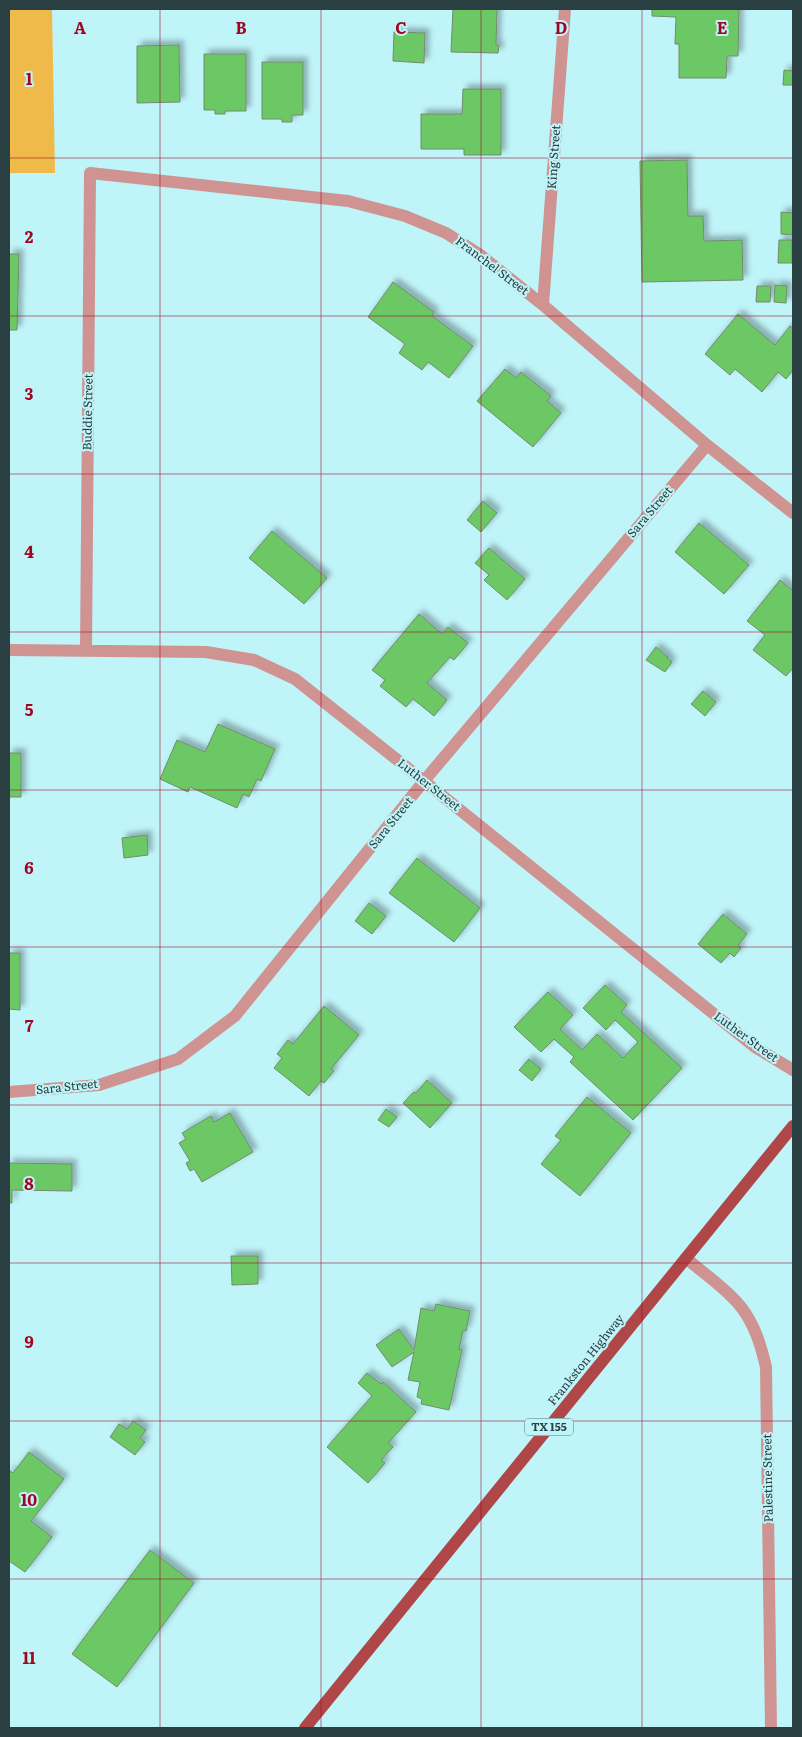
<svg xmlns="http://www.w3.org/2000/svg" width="802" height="1737" font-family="Literata,serif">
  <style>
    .green { fill: #f0ba4a }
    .building { fill: #6cc765; stroke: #718c6e; filter: url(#shadow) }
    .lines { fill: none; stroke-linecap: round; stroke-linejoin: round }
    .minor { stroke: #cf9491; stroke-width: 12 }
    .primary { stroke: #af4647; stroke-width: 12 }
    .grid { fill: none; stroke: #a20422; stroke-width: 1; stroke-opacity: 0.55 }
    .labels { text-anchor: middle; stroke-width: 4; stroke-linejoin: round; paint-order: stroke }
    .shield { fill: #bff4f9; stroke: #577578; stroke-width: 1 }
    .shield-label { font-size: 11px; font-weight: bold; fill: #2a3f41 }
    .street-label { font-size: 12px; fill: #2a3f41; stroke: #bff4f9 }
    .grid-label { font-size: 16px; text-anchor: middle; font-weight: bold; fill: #a20422; stroke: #bff4f9; stroke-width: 4; stroke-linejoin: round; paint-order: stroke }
  </style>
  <defs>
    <filter id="shadow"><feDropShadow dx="4.5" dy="-4.5" stdDeviation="2.5" flood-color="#0004"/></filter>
  </defs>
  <rect width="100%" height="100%" fill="#bff4f9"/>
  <path class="green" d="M 9,9 L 52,9 L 55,173 L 9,173 Z"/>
  <path class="building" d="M 453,9 L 497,9 L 496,45 L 499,45 L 498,53 L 451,52 Z
    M 652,9 L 739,9 L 738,56 L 727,56 L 726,78 L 679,78 L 679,44 L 675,44 L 676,17 L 652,16 Z
    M 394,32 L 425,33 L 424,63 L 393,61 Z
    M 179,45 L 180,102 L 137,103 L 137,46 Z
    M 204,54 L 246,54 L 246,111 L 225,111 L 225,114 L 215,114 L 215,110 L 204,110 Z
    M 262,62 L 303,62 L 303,115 L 292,115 L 292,122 L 282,122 L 282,119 L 262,119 Z
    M 784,70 L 793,71 L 793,85 L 783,85 Z
    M 463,89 L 501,89 L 501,155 L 464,155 L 464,149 L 421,149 L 421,114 L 462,114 Z
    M 687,160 L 688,216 L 703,216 L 704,241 L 742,240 L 743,280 L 642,282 L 640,161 Z
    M 781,212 L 793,213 L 793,235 L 781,234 Z
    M 779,240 L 792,240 L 792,263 L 778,263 Z
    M 9,254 L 19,254 L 17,330 L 9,330 Z
    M 393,282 L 434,312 L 432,316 L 473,346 L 449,378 L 428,362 L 422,370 L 399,353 L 405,344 L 368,317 Z
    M 775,285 L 787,286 L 786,303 L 774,302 Z
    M 757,286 L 771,286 L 770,302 L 756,302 Z
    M 738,314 L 775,345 L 790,326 L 793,328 L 793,370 L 786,379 L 778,372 L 762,392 L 735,369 L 730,375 L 705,354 Z
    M 505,369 L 516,378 L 521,372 L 551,396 L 547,401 L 561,413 L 533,447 L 477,401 Z
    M 483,501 L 497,513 L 481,532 L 467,520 Z
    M 699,523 L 749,565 L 724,594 L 675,552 Z
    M 272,531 L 327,578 L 304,604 L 249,558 Z
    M 489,548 L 525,579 L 507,600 L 484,580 L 489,575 L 475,563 Z
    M 780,580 L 793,591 L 793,668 L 786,676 L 753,650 L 765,635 L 747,621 Z
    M 419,614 L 442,634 L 448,627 L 468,643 L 454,660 L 450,657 L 427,683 L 447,700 L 434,716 L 413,699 L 406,707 L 380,686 L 385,680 L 372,670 Z
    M 656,647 L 668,657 L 667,658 L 672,662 L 665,672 L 646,660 Z
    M 703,691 L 716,702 L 705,716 L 691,704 Z
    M 218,724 L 275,749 L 261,781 L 257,779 L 249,797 L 243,794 L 237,808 L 190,787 L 188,792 L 160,779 L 177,740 L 205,752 Z
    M 9,753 L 21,753 L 21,797 L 9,797 Z
    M 147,835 L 148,855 L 124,858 L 122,838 Z
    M 417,858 L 480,908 L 454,942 L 389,893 Z
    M 369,903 L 386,916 L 372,934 L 355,921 Z
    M 723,914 L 747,934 L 738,945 L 741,948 L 734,957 L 730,953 L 721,963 L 698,944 Z
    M 9,953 L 20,953 L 20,1010 L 9,1009 Z
    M 605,985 L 627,1005 L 621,1012 L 682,1068 L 633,1120 L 570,1062 L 574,1057 L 554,1039 L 541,1052 L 514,1027 L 548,992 L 573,1015 L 560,1029 L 582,1050 L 597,1034 L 623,1058 L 638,1042 L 615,1020 L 606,1030 L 583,1008 Z
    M 324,1006 L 359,1035 L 331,1069 L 334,1071 L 324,1083 L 321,1081 L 309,1096 L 274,1068 L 282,1058 L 277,1054 L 288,1040 L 293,1044 Z
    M 529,1059 L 541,1069 L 532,1081 L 519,1070 Z
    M 427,1080 L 452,1103 L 430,1128 L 403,1103 L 414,1092 L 416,1093 Z
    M 587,1097 L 631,1133 L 580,1196 L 541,1164 L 561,1140 L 555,1136 Z
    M 386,1109 L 397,1117 L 389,1127 L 378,1120 Z
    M 230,1113 L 253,1152 L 202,1182 L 194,1169 L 190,1171 L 186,1163 L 190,1161 L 179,1143 L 186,1139 L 182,1133 L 211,1116 L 214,1122 Z
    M 9,1163 L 72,1164 L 72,1191 L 12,1190 L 12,1203 L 9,1203 Z
    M 231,1256 L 258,1256 L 258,1284 L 232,1285 Z
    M 436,1304 L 470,1311 L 466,1331 L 463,1330 L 459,1349 L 462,1350 L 449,1410 L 421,1404 L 422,1399 L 417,1397 L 420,1382 L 408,1380 L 414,1352 L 392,1367 L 376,1345 L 399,1329 L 414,1350 L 421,1308 L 434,1311 Z
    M 367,1373 L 381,1384 L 383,1382 L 416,1412 L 388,1443 L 393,1447 L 381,1460 L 385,1463 L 368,1483 L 327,1447 L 372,1396 L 358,1383 Z
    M 133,1421 L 146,1430 L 140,1438 L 145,1442 L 135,1455 L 110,1437 L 119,1424 L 127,1429 Z
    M 29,1452 L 64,1479 L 31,1521 L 52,1537 L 25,1572 L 9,1561 L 9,1470 L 13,1473 Z
    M 150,1550 L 194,1583 L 117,1687 L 72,1654 Z"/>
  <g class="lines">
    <path class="minor" d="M 543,305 L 565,9
      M 9,650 L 206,652 L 254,660 L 295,679 L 424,781 L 755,1047 L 793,1070
      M 86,650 L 90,173 L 348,201 L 405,216 L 446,233 L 479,254 L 543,305 L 707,445 L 793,513
      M 9,1092 L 99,1085 L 178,1059 L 235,1016 L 424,781 L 707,445
      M 686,1258 C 704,1274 726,1288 741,1307 C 755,1325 761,1346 766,1367 L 771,1728"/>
    <path class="primary" d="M 305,1728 L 793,1126"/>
  </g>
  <path class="grid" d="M 160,9 L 160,1728M 321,9 L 321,1728M 481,9 L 481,1728M 642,9 L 642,1728M 9,158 L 793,158M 9,316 L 793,316M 9,474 L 793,474M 9,632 L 793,632M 9,790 L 793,790M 9,947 L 793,947M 9,1105 L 793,1105M 9,1263 L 793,1263M 9,1421 L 793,1421M 9,1579 L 793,1579"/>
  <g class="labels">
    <rect class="shield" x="525" y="1418.5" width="48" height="17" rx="4"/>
    <g class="shield-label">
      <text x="549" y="1431">TX 155</text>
    </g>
    <g class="street-label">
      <text transform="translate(554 157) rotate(-86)" y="4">King Street</text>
      <text transform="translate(492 266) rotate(37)" y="4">Franchel Street</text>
      <text transform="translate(88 412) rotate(-89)" y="4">Buddie Street</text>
      <text transform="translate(650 512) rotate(-50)" y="4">Sara Street</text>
      <text transform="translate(429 785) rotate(38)" y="4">Luther Street</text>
      <text transform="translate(391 823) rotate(-51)" y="4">Sara Street</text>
      <text transform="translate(746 1037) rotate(36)" y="4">Luther Street</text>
      <text transform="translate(67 1087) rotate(-6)" y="4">Sara Street</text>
      <text transform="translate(586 1360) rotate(-51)" y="4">Frankston Highway</text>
      <text transform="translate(768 1478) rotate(-91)" y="4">Palestine Street</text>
    </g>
  </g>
  <g class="grid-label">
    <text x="80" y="34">A</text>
    <text x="241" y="34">B</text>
    <text x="401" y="34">C</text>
    <text x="561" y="34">D</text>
    <text x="722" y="34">E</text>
    <text x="29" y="85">1</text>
    <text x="29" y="243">2</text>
    <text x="29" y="400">3</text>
    <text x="29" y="558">4</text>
    <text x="29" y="716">5</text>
    <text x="29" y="874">6</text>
    <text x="29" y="1032">7</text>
    <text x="29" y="1190">8</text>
    <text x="29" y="1348">9</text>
    <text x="29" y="1506">10</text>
    <text x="29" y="1664">11</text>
  </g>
  <rect width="802" height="1737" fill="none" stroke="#2a3f41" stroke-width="20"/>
</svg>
